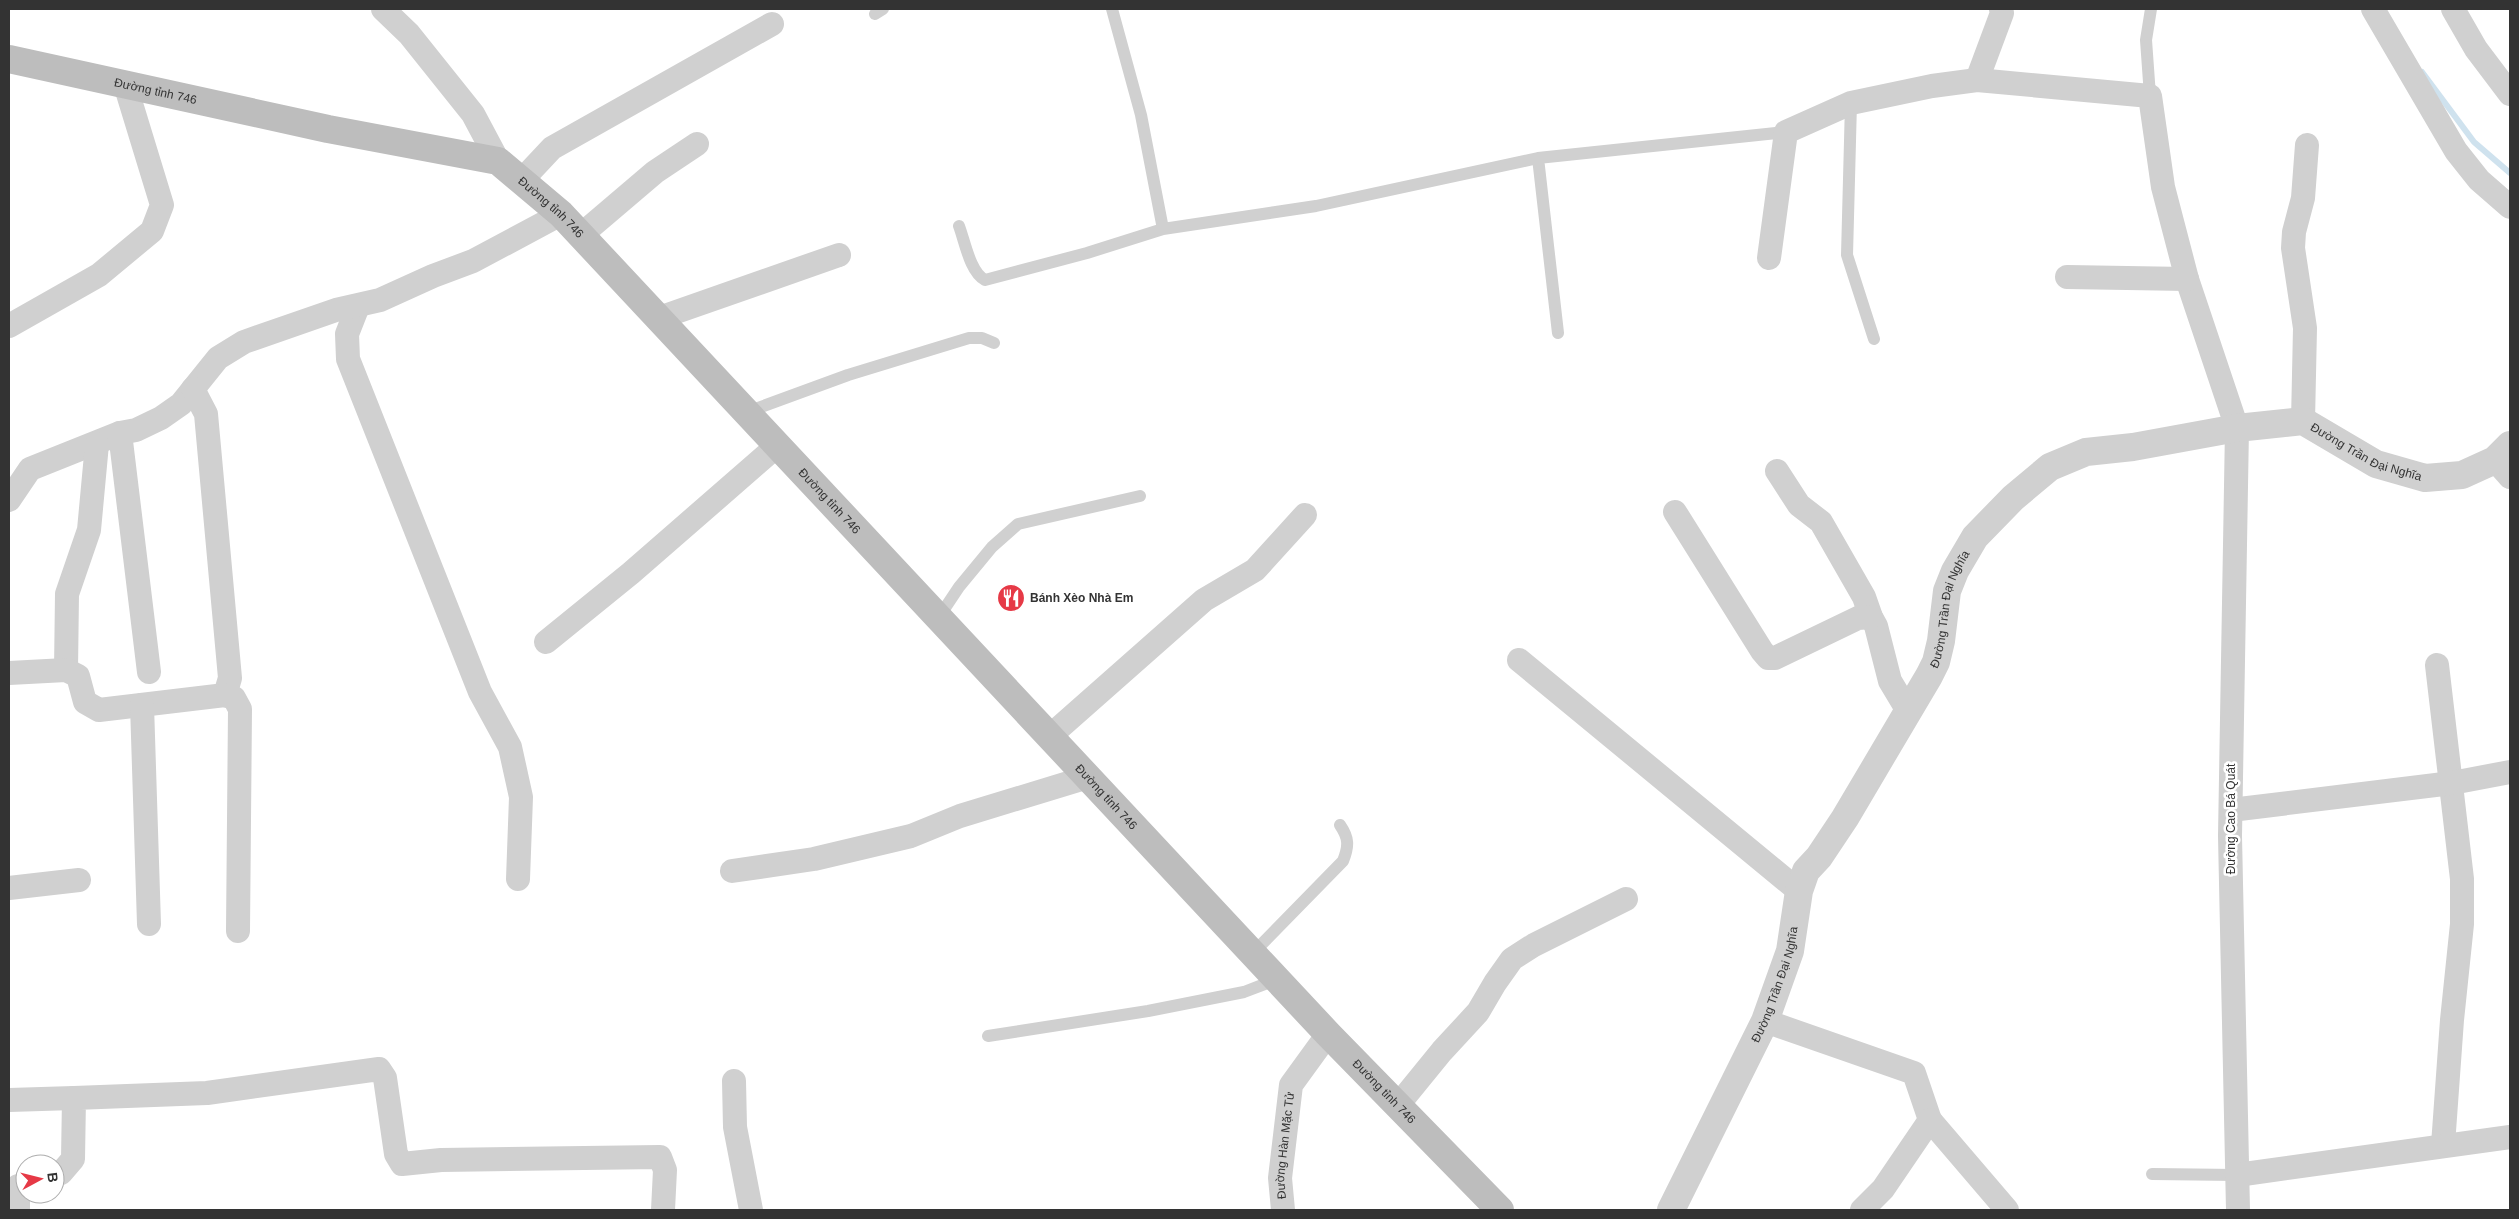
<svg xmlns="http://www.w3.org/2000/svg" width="2519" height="1219" font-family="Helvetica,sans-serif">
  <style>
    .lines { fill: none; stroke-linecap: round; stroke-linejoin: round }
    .stream { stroke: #cfe2ee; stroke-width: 6 }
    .service { stroke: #d0d0d0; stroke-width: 12 }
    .minor { stroke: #d0d0d0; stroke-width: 24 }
    .tertiary { stroke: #d0d0d0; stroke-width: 28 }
    .secondary { stroke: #bdbdbd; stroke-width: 28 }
    .labels { text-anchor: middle; stroke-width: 5; stroke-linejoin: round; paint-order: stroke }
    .street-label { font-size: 12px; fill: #333; stroke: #fff }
    .poi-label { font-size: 12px; font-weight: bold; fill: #333; stroke: #fff; text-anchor: start }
  </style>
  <rect width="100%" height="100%" fill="#fff"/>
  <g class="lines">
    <path class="stream" d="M 2422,72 L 2474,142 L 2510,173"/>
    <path class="service" d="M 1112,9 L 1141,115 L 1163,229
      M 875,14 L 883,9
      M 2150,96 L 2146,40 L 2151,9
      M 1851,103 L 1847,255 L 1874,339
      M 1538,158 L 1558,333
      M 959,226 C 965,242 970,272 985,280 L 1087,253 L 1163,229 L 1316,206 L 1538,158 L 1786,132
      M 747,412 L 848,375 L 969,338 L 982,338 L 994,343
      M 939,617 L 959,587 L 992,547 L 1018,524 L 1140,496
      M 1253,953 L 1343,861 C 1349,846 1349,838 1340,825
      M 988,1036 L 1148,1011 L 1244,992 L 1278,979
      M 2152,1174 L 2237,1175"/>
    <g class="minor">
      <path d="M 383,9 L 409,34 L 473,114 L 498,161"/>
      <path d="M 2373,9 L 2456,151 L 2479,180 L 2510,207"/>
      <path d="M 2453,9 L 2476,49 L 2510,94"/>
      <path d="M 1977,80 L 2002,13 L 2001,9"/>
      <path d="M 522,180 L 552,148 L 772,24"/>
      <path d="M 581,235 L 655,172 L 697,144"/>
      <path d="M 1769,258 L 1786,132 L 1851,103 L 1932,86 L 1977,80 L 2150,96 L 2163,187 L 2187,279 L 2237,428 L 2230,836 L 2238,1210"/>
      <path d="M 2067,277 L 2187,279"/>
      <path d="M 358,306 L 347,334 L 348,359 L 480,692 L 510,747 L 521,797 L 518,879"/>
      <path d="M 659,318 L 839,255"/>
      <path d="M 9,326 L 99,275 L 152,231 L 162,205 L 125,84"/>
      <path d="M 2303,421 L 2305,328 L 2293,248 L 2294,232 L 2303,198 L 2307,145"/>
      <path d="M 120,433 L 149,672"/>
      <path d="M 2495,460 L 2510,477"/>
      <path d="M 1777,471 L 1799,505 L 1821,522 L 1864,597 L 1871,617 L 1876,626 L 1890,681 L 1908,711"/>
      <path d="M 9,500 L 30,469 L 120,433 L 136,430 L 161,418 L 181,404 L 218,358 L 244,342 L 336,310 L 380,300 L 433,276 L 473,261 L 561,214"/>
      <path d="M 1675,512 L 1762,651 L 1768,658 L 1775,658 L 1858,618 L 1871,617"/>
      <path d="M 546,642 L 631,573 L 778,445"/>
      <path d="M 1519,660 L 1799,891"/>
      <path d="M 2437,665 L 2462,879 L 2462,924 L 2452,1020 L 2443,1145"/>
      <path d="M 66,670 L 67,594 L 89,530 L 97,444"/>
      <path d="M 9,673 L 66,670 L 78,676 L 85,702 L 99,710 L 225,695 L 230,678 L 206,414 L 193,389"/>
      <path d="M 225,695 L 234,698 L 240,709 L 238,931"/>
      <path d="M 142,705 L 149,924"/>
      <path d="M 1050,736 L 1204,600 L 1255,570 L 1305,515"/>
      <path d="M 2231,810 L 2452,783 L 2510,772"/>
      <path d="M 732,871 L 814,859 L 911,836 L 960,816 L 1088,777"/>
      <path d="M 9,888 L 79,880"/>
      <path d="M 1765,1021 L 1914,1073 L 1930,1120 L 2007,1210"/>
      <path d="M 734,1081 L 735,1127 L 751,1210"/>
      <path d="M 9,1100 L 74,1098"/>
      <path d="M 1398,1105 L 1442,1051 L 1478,1012 L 1495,983 L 1512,959 L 1534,945 L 1626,899"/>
      <path d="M 55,1175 L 61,1173 L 73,1159 L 74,1098 L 207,1093 L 379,1069 L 385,1078 L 396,1154 L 402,1164 L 441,1160 L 660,1157 L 665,1170 L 663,1210"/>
      <path d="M 2237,1175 L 2510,1137"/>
      <path d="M 18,1210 L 18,1186"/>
      <path id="s1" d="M 1283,1210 L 1280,1178 L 1291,1085 L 1328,1034"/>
      <path d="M 1862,1210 L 1883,1189 L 1930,1120"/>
    </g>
    <path class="tertiary" id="s2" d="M 1671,1210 L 1765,1021 L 1790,951 L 1799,891 L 1806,871 L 1819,857 L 1845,818 L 1929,676 L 1936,662 L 1941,641 L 1947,591 L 1955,571 L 1975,537 L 2013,498 L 2050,467 L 2086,452 L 2133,447 L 2237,428 L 2303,421 L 2376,464 L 2425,478 L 2462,475 L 2495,460 L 2510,445"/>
    <path class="secondary" id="s3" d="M 9,59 L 328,129 L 498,161 L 561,214 L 1328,1034 L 1500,1210"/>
  </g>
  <defs>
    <g id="restaurant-disc" transform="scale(1.4375)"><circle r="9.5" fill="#e63946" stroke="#fff"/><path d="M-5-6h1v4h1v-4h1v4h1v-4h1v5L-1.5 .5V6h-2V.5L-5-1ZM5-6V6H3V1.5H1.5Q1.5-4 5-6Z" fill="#fff"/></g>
  </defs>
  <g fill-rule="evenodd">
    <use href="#restaurant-disc" x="1011" y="598"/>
  </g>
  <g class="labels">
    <g class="street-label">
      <text dy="4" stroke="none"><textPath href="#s3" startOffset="150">Đường tỉnh 746</textPath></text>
      <text dy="4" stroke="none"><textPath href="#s3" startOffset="570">Đường tỉnh 746</textPath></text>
      <text dy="4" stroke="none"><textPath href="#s2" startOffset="1179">Đường Trần Đại Nghĩa</textPath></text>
      <text dy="4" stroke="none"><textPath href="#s3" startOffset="975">Đường tỉnh 746</textPath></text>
      <text dy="4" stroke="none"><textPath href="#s2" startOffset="669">Đường Trần Đại Nghĩa</textPath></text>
      <text dy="4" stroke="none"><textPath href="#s3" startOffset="1380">Đường tỉnh 746</textPath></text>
      <text transform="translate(2231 819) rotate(-90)" y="4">Đường Cao Bá Quát</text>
      <text dy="4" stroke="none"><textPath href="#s2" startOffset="249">Đường Trần Đại Nghĩa</textPath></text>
      <text dy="4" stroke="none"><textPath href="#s3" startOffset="1785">Đường tỉnh 746</textPath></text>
      <text dy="4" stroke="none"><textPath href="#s1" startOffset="65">Đường Hàn Mặc Tử</textPath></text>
    </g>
    <g class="poi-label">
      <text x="1030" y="602">Bánh Xèo Nhà Em</text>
    </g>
  </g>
  <rect width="2519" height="1219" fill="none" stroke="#333333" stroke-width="20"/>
  <g transform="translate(40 1179) rotate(83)"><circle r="24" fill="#ffffff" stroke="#adadad"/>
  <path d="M0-4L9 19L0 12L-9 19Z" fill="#e63946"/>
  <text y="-8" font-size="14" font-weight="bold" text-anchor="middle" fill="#333333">B</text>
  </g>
</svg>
